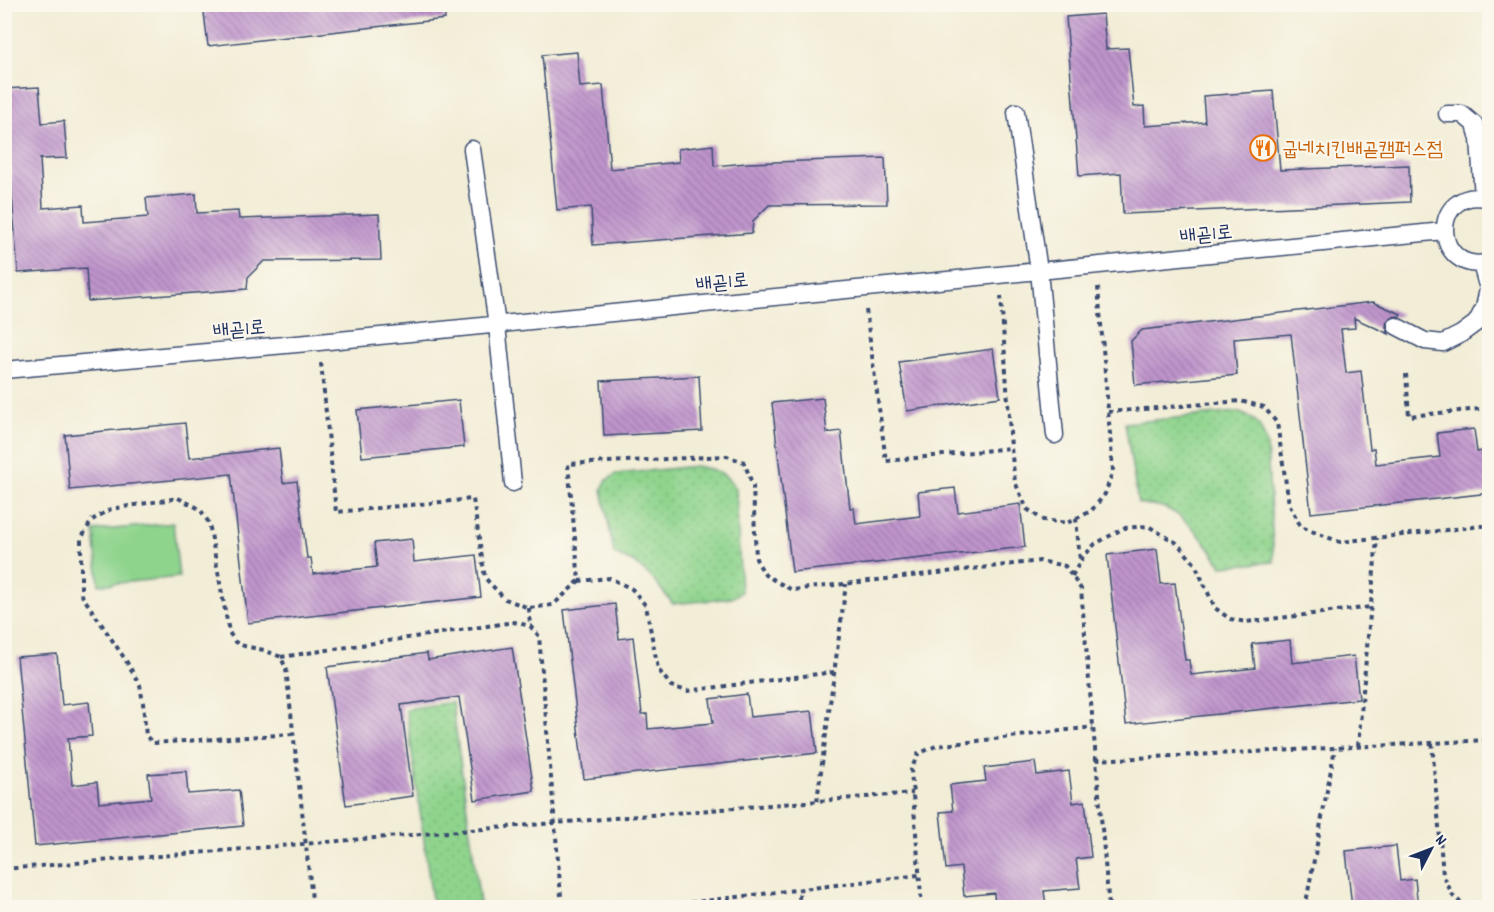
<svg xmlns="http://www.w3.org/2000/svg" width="1494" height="912" font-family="Dekko,'Poor Story',sans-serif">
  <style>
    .grass { fill: url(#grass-dots); stroke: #558276; stroke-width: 1.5 }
    .garden { fill: #8fd48d; stroke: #558276; stroke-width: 1.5 }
    .building { fill: url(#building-back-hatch) }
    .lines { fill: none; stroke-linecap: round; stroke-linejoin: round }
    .lane-casing { stroke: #3b4c70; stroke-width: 19 }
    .path { stroke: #3b4c70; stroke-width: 4; stroke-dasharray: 4.5 4.5; stroke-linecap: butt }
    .lane { stroke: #fff; stroke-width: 16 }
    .labels { text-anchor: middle; stroke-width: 4.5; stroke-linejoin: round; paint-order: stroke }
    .food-label { font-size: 20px; fill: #c56008; stroke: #fbf7ec; text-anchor: start }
    .street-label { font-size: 20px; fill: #1b2f5e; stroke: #fbf7ec }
  </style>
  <defs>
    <pattern id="grass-dots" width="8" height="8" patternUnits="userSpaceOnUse" patternTransform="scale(1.5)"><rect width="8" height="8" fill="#8fd48d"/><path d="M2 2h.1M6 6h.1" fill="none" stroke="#7bb67c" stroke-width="1.8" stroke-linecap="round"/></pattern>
    <pattern id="building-back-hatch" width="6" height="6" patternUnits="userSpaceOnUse" patternTransform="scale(1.5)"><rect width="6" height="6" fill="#bf94cc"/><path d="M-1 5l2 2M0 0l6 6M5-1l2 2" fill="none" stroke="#9a79a9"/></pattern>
  </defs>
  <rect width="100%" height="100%" fill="#fbf7ec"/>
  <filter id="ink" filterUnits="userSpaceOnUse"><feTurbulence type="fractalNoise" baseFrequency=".0167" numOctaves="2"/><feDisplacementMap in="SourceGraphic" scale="12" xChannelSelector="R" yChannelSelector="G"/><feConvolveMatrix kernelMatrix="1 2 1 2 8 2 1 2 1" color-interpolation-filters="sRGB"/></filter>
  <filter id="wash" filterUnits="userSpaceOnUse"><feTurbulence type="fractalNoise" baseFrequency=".008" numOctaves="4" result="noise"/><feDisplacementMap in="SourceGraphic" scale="24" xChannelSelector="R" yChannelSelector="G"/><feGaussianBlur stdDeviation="1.35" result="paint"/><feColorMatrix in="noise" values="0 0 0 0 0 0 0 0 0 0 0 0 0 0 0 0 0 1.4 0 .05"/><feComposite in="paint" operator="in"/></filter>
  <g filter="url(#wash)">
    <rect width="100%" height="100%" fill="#f2edd6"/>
    <path class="grass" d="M 1237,412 C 1258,419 1261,424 1267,446 L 1274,562 L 1222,566 C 1209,546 1186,514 1162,507 C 1154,505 1146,505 1138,503 L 1125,423 Z
      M 696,466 C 717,470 722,470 736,488 L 741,592 L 732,598 L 673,604 L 651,577 L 635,563 L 614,554 L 602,489 L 606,481 L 616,474 Z
      M 452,702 L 480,903 L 449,907 L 433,907 L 406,709 Z"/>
    <path class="garden" d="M 173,523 L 179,577 L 99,585 L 94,531 Z"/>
    <g id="blocks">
      <path class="building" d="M 203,4 L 444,4 L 445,19 L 208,46 Z
        M 1103,14 L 1106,49 L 1128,48 L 1134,107 L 1144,106 L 1145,126 L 1205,122 L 1203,96 L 1273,91 L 1280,170 L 1409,165 L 1410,202 L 1123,214 L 1121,173 L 1079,176 L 1066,17 Z
        M 577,52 L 580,87 L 603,85 L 610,169 L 679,162 L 678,149 L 713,145 L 714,166 L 747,163 L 885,158 L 887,204 L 769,205 L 753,221 L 752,233 L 593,245 L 591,207 L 557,210 L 542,55 Z
        M 39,87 L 42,123 L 64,121 L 67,158 L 40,159 L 43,208 L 83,205 L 84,222 L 148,217 L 146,198 L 196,194 L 197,213 L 238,211 L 239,219 L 379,214 L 381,260 L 264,261 L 248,277 L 247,289 L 88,301 L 86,268 L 18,273 L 4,89 Z
        M 1373,302 L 1401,314 L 1400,316 L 1391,317 L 1387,321 L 1386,327 L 1389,334 L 1354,318 L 1355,328 L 1341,329 L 1346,373 L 1361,371 L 1370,449 L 1374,448 L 1376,464 L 1440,457 L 1437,433 L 1474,429 L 1477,452 L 1490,450 L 1490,493 L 1311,513 L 1291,334 L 1234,339 L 1237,375 L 1135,385 L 1131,341 L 1142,330 Z
        M 993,349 L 1000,397 L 907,411 L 899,362 Z
        M 699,376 L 702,431 L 604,436 L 601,381 Z
        M 823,398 L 827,433 L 841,431 L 850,508 L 854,508 L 856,524 L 920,516 L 918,492 L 955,488 L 958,512 L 1020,504 L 1025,547 L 792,572 L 772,403 Z
        M 459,400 L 464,447 L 362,457 L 357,410 Z
        M 185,423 L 189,458 L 279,448 L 283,483 L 297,481 L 307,558 L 311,558 L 313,574 L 377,567 L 374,543 L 412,539 L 414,562 L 476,555 L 481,597 L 248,623 L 231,474 L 70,490 L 65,435 Z
        M 1157,549 L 1161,584 L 1175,583 L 1185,660 L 1189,660 L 1191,675 L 1255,668 L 1252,644 L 1290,640 L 1292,663 L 1354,656 L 1359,699 L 1126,724 L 1107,555 Z
        M 615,604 L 619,639 L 633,637 L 642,714 L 647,714 L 648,729 L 713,723 L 710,699 L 747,694 L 750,717 L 812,711 L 817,753 L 584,779 L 564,610 Z
        M 512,647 L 534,791 L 475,800 L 459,697 L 401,705 L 413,796 L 346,805 L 327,667 L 427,653 L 428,660 Z
        M 57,654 L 62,705 L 89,702 L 92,736 L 68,738 L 72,785 L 97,782 L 99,803 L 151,798 L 148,774 L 186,771 L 188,794 L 239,790 L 243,826 L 35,846 L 17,657 Z
        M 1035,762 L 1037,775 L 1069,771 L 1073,803 L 1085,801 L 1091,857 L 1076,859 L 1080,888 L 1044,891 L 1046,905 L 1022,908 L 995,908 L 994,893 L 964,896 L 961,867 L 946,869 L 940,812 L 953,811 L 950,785 L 986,781 L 984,768 Z
        M 1396,846 L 1400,881 L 1415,879 L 1418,908 L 1352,908 L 1346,851 Z"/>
    </g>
  </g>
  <g filter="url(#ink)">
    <use href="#blocks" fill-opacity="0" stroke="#3b4c70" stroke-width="1.5"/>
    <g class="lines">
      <g class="lane-casing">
        <path id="lane" d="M 1016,112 L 1039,271 L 1055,435
          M 1447,114 L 1462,114 L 1475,125 L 1479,139 L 1483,197
          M 472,149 L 497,325 L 513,483
          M 1490,199 C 1428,184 1432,277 1490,262
          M 1396,326 L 1425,341 L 1443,343 L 1461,334 L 1476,323 L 1484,308 L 1488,289 L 1481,264
          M 4,370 L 319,342 L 1444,231"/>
      </g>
      <path class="path" d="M 1001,296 L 1011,448 L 1015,482 L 1027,509 L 1043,520 L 1067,523 L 1091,511 L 1105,494 L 1113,471 L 1098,287
        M 866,310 L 886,461 L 1011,448
        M 321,363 L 336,512 L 473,499 L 485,578 L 505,599 L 529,608 L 553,605 L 579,581 L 568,464 L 727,456 L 744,462 L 753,486 L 756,559 L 765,575 L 792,590 L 1040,561 L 1065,566 L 1081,589 L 1109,908
        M 1406,374 L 1409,416 L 1490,408
        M 1108,412 L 1240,401 L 1264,407 L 1277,423 L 1289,504 L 1301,527 L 1340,542 L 1490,525
        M 1076,518 L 1080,561
        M 1072,576 L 1083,557 L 1095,544 L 1124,528 L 1148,526 L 1177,543 L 1195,564 L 1215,608 L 1230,619 L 1246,622 L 1371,607
        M 579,581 L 610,578 L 632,589 L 646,606 L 658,669 L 671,686 L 687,691 L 834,672
        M 529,608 L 530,626
        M 281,657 L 514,622 L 530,626 L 539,636 L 562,908
        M 293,734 L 153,743 L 146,736 L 143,703 L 140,685 L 125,659 L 81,594 L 81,539 L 92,520 L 111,509 L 178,498 L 200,509 L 209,523 L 229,632 L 235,642 L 244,646 L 264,650 L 281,657 L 286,669 L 313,908
        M 1432,743 L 1443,875 L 1453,896 L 1467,908
        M 1358,746 L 1377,538
        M 1096,760 L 1490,740
        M 817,801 L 846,584
        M 4,869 L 913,793
        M 646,908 L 919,875
        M 798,908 L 800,889
        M 922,908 L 911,770 L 918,754 L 936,746 L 1093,727
        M 1305,908 L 1335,748"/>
      <use href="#lane" class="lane"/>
    </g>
  </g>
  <defs>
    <g id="restaurant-ring" transform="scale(1.35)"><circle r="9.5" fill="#fbf7ec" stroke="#e8710a" stroke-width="1.5"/><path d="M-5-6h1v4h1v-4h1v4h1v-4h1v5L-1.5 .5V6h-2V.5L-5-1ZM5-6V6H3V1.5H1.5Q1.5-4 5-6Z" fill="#e8710a"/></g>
  </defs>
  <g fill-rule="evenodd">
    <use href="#restaurant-ring" x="1263" y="148"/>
  </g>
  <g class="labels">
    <g class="food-label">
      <text x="1282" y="155">굽네치킨배곧캠퍼스점</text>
    </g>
    <g class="street-label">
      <text transform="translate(1206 233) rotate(-6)" y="7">배곧1로</text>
      <text transform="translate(722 281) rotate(-6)" y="7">배곧1로</text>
      <text transform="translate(239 328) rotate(-5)" y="7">배곧1로</text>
    </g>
  </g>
  <rect width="1494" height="912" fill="none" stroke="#fbf7ec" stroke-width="24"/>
  <g transform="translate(1431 849) rotate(48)" stroke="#fbf7ec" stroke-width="4.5" paint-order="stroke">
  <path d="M0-4.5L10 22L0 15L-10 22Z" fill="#1b2f5e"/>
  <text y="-9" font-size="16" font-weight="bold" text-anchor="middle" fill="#1b2f5e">N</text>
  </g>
</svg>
